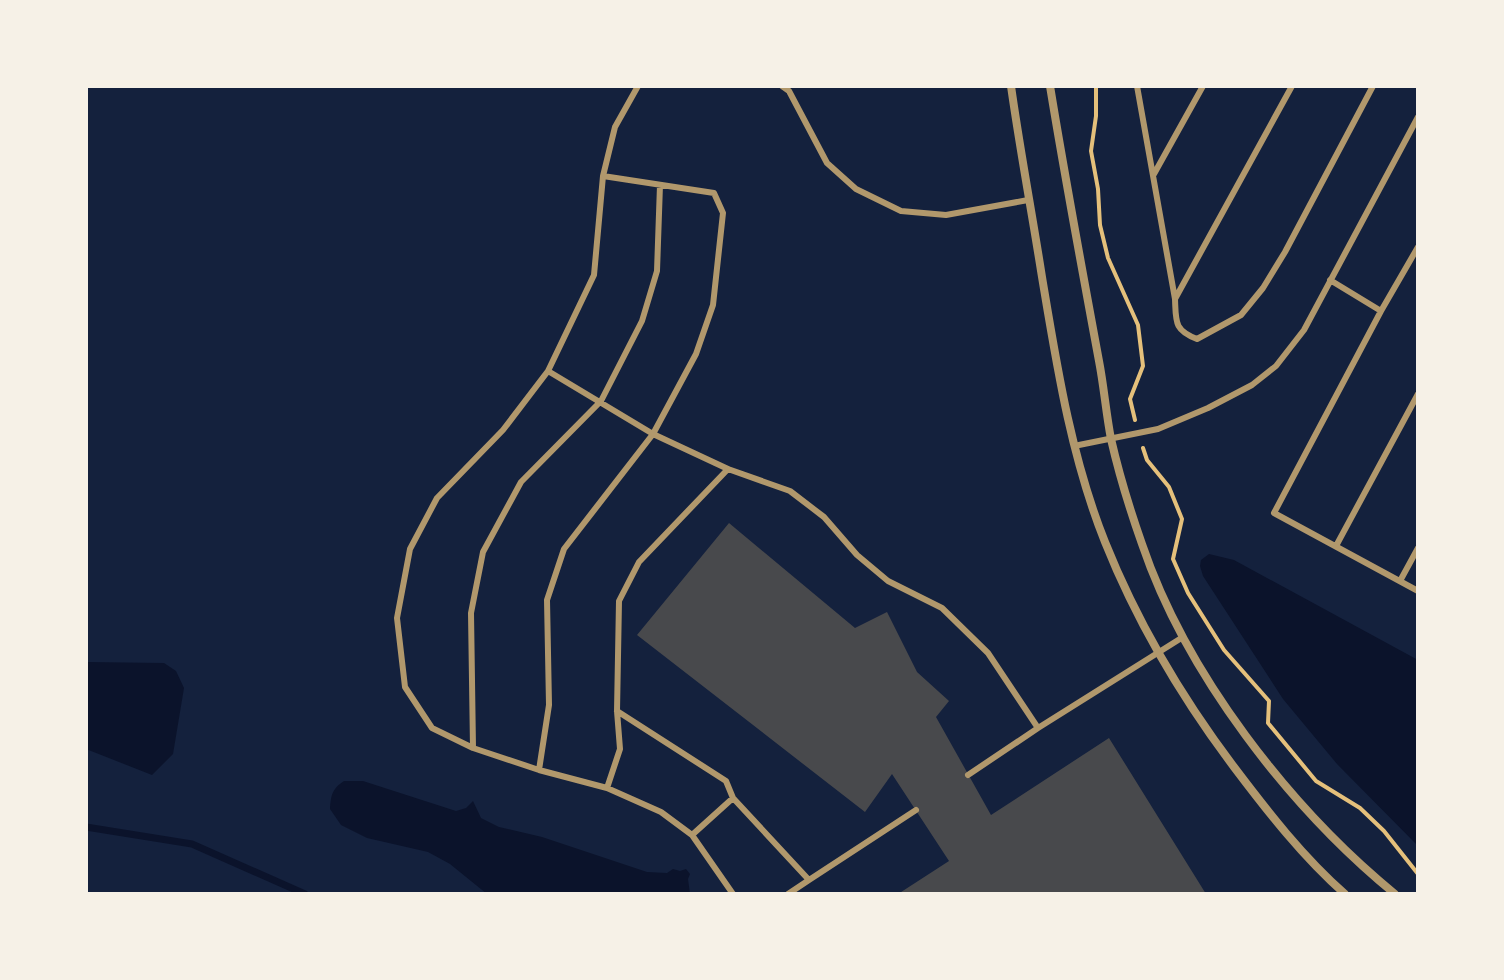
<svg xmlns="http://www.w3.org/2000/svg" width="1504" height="980" font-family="Quicksand,sans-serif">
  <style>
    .water { fill: #0b132b }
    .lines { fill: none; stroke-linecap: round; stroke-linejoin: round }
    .stream { stroke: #0b132b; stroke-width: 7 }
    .building { fill: #48494c }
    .path { stroke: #e5c07b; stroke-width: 4 }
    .service { stroke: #b1986c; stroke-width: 6 }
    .minor { stroke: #b1986c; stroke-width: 8 }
  </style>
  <rect width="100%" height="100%" fill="#14213d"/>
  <path class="water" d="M 1209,554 L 1234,560 L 1418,660 L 1418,846 L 1337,764 L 1283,699 L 1203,576 L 1200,566 L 1201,560 Z
    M 86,662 L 164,663 L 176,671 L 184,688 L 173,754 L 152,775 L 86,749 Z
    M 344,781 L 363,781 L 456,811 L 466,808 L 473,801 L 481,818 L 499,827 L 542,837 L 647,872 L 667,873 L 673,869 L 680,871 L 686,869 L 690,874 L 688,879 L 690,894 L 487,894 L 450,864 L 428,852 L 367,838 L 341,825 L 330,809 C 331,795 332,789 344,781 Z"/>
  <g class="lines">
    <path class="stream" d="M 86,827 L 192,844 L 305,894"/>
  </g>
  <path class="building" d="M 729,523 L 855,628 L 887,612 L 917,672 L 949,701 L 936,717 L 991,815 L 1109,738 L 1206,894 L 898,894 L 949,861 L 892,774 L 865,812 L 637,635 Z"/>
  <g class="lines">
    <path class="path" d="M 1096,86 L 1096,116 L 1091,151 L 1098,189 L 1100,225 L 1108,258 L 1138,325 L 1143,366 L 1130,399 L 1135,420
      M 1143,448 L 1147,460 L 1169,487 L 1182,519 L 1173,559 L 1188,593 L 1224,650 L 1269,701 L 1268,723 L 1316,781 L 1360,808 L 1384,831 L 1418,874"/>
    <path class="service" d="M 638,86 L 615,127 L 603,176 L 594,275 L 548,371 L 503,430 L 437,498 L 410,549 L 397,618 L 405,687 L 432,728 L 473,748 L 539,770 L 607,788 L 661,812 L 692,835 L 733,894
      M 782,86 L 789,91 L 827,163 L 856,189 L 901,211 L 946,215 L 1028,200
      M 1137,86 L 1175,299 L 1292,86
      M 1154,174 L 1203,86
      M 1330,280 L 1381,311 L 1418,247
      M 1175,299 C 1176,322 1174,330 1197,339 L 1241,315 L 1263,288 L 1285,252 L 1373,86
      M 1381,311 L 1274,513 L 1418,591
      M 548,371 L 653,434 L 728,469 L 790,491 L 824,517 L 857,555 L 888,581 L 942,608 L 988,653 L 1038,728 L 1183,637
      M 1074,446 L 1158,429 L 1208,408 L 1252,385 L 1276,366 L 1304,330 L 1418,117
      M 1336,546 L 1418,394
      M 1400,581 L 1418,548
      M 617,711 L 726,781 L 733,798 L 809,880 L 916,810
      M 473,748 L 471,613 L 483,552 L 521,482 L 601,401 L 642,321 L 657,271 L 660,185
      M 539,770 L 549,705 L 547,600 L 564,549 L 653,434 L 696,354 L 713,305 L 723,213 L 714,193 L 603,176
      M 968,775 L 1038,728
      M 607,788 L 620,749 L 617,711 L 619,601 L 639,562 L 728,469
      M 692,835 L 733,798
      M 788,894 L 809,880"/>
    <path class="minor" d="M 1011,86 C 1020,150 1032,213 1042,277 C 1057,367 1071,457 1105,542 C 1137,622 1182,698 1234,767 C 1268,812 1303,857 1345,894
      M 1050,86 C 1065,178 1082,269 1099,361 C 1104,387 1106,413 1111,439 C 1119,474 1130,510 1142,544 C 1186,674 1290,808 1395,894"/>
  </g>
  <rect width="1504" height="980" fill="none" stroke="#f6f1e7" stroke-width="176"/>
</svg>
